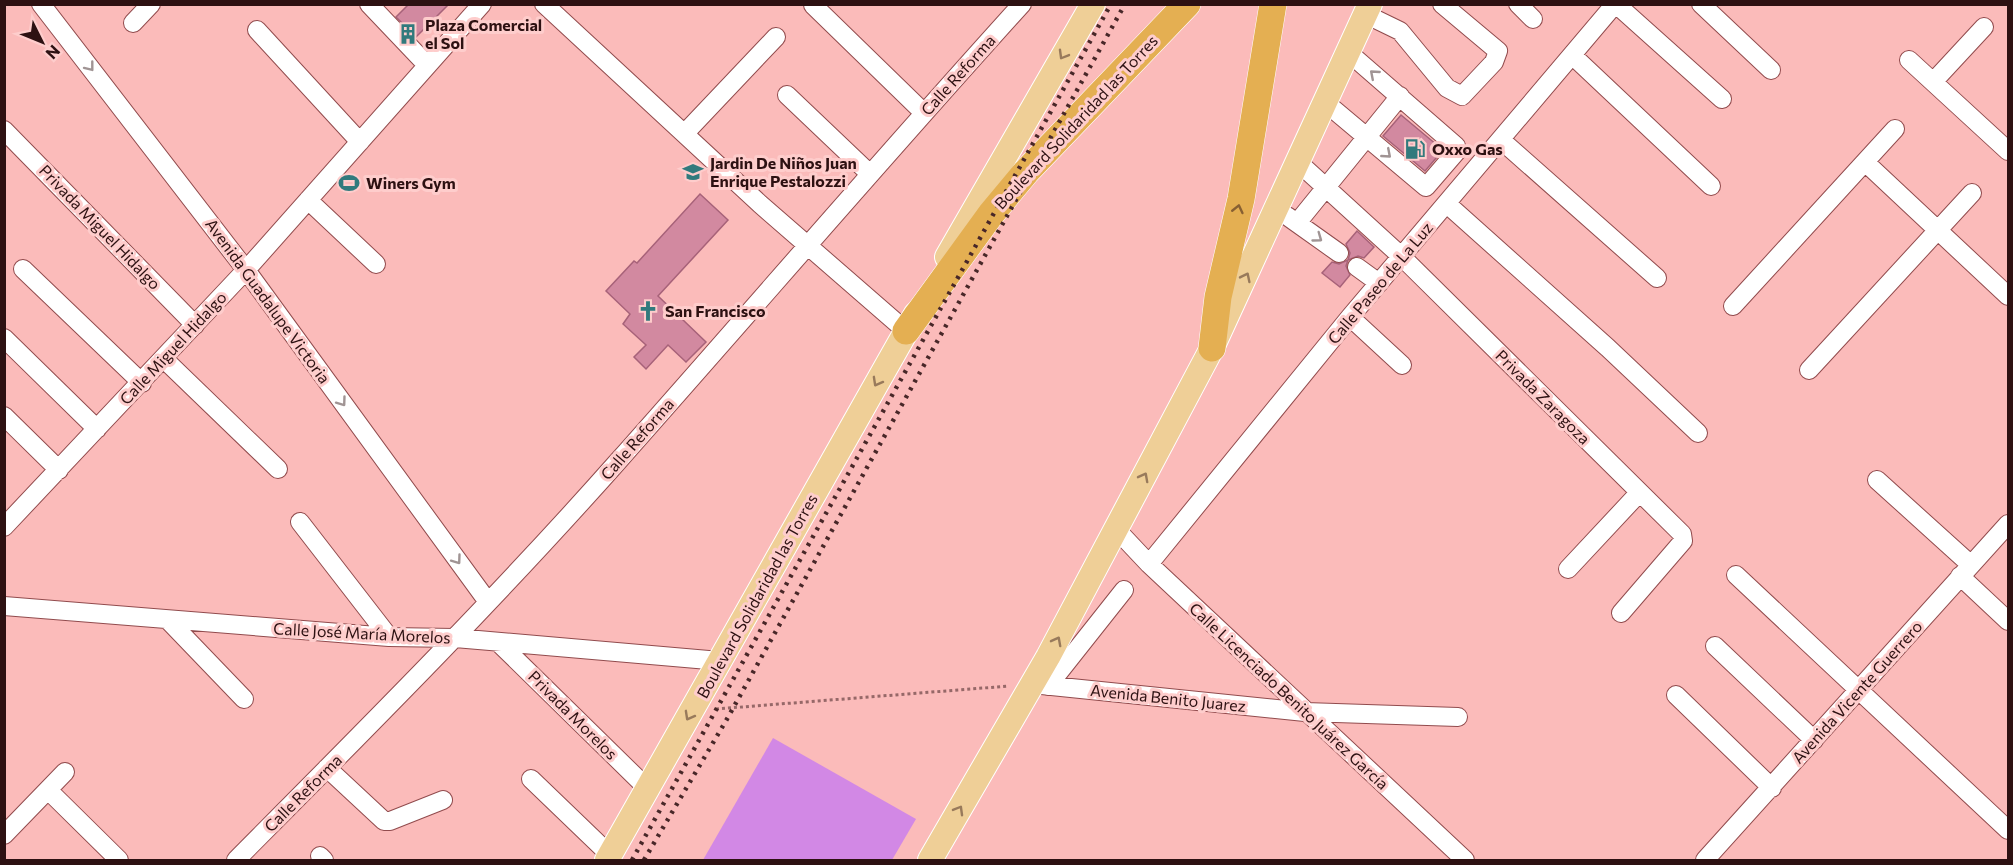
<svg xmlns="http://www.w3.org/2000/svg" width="2013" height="865" font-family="Commissioner,sans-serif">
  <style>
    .green { fill: #d288e5 }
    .building { fill: #d289a0; stroke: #a76279; stroke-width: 1.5 }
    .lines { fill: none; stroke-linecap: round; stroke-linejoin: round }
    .minor-casing { stroke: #914b4d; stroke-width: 20 }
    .major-casing { stroke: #fff; stroke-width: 26 }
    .highway-casing { stroke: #fff; stroke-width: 28 }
    .path { stroke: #966868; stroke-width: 3; stroke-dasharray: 3 3; stroke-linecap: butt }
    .minor { stroke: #fff; stroke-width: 18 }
    .major { stroke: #efcf97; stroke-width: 24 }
    .highway { stroke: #e4af52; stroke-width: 27 }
    .rail { stroke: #482728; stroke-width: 4.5; stroke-dasharray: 3 6; stroke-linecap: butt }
    .oneway { stroke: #987a5b }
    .oneway2 { stroke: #a09494 }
    .oneway3 { stroke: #886032 }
    .labels { text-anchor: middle; stroke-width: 6; stroke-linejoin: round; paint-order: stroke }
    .poi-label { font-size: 16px; font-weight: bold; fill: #2d1112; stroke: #fecdcc; text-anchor: start }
    .street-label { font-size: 16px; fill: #2d1112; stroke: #fecdcc }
  </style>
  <rect width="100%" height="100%" fill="#fbbbba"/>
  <path class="green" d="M 773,738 L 916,819 L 892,860 L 703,860 Z"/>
  <path class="building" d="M 409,4 L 449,4 L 416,37 L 396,17 Z
    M 1401,115 L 1443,150 L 1425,171 L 1383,136 Z
    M 700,194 L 728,220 L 658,296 L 706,342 L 686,362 L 668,345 L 646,369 L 634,357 L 646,345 L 623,324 L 630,314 L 606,291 L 634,261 L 637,263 Z
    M 1357,231 L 1374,247 L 1364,258 L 1358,256 L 1348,260 L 1346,266 L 1350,275 L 1340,287 L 1322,273 L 1332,262 L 1339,264 L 1348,260 L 1350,253 L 1346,244 Z"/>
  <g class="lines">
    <g class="minor-casing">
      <path id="minor" d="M 41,4 L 246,270 L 488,602
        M 369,4 L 427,65
        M 544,4 L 760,204 L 906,331
        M 1518,4 L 1533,19
        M 1616,4 L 1722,99
        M 1701,4 L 1771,70
        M 813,5 L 924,113
        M 1365,14 L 1400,31 L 1447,88 L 1462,96 L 1494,62 L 1498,51 L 1442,4
        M 133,23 L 151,4
        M 257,30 L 360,142
        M 1572,55 L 1711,186
        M 1909,60 L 2008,151
        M 1933,82 L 1984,27
        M 787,95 L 870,174
        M 1326,103 L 1426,187 L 1457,151 L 1456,146 L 1348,52
        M 4,130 L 195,325
        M 685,133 L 776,37
        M 1501,140 L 1657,278
        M 1865,162 L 2008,296
        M 1299,163 L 1402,257 L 1682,534 L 1683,541 L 1621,613
        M 308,200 L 376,264
        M 1447,204 L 1608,348 L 1698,433
        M 1287,216 L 1339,253
        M 1297,223 L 1400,96
        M 1357,267 L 1379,283
        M 23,269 L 142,383
        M 1733,306 L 1895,129
        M 1350,317 L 1402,365
        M 4,338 L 97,429
        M 164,359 L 278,469
        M 1809,370 L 1972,193
        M 4,416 L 59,470
        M 1877,480 L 1971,565
        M 300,522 L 389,637
        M 4,527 L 246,270 L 482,4
        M 1116,529 L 1149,564 L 1465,860
        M 1149,564 L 1350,317 L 1615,4
        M 1568,569 L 1639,493
        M 1736,575 L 2008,830
        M 1960,576 L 2008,621
        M 4,606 L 389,637 L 455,638 L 720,661
        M 169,621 L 244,699
        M 498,642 L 648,789
        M 1715,646 L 1814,740
        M 1032,684 L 1305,712 L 1458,717
        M 1048,686 L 1124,590
        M 1676,695 L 1772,788
        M 327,768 L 384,821 L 390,821 L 443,800
        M 531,779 L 610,855
        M 48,790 L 119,860
        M 4,835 L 65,772
        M 320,856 L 324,860
        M 236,860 C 366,729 497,598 620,459 C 754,308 886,154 1022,4
        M 1705,860 L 2008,524"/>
    </g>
    <g class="major-casing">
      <path id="major" d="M 947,257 L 1093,4
        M 607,860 L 916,314
        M 930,860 L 1048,657 L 1212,348 L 1370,4"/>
    </g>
    <g class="highway-casing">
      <path id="highway" d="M 906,331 L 991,214 L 1026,172 L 1187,4
        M 1212,348 L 1218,297 L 1241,199 L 1273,4"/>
    </g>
    <path class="path" d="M 716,709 L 1009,686"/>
    <use href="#minor" class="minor"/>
    <use href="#major" class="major"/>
    <use href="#highway" class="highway"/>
    <path class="rail" d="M 632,860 L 1111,4
      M 644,860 L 727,719 L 1125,4"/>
  </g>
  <defs><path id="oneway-chevron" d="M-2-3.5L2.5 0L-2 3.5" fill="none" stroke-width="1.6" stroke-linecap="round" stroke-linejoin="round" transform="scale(1.5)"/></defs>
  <g class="oneway">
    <use href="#oneway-chevron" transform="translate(1063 55) rotate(120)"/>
    <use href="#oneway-chevron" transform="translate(1246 277) rotate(-64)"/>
    <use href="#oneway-chevron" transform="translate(877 382) rotate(119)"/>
    <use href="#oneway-chevron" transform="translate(1144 477) rotate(-62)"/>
    <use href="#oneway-chevron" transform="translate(1057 641) rotate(-62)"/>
    <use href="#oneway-chevron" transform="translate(689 716) rotate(119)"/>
    <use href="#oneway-chevron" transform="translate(959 810) rotate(-60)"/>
  </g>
  <g class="oneway2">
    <use href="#oneway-chevron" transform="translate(90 67) rotate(52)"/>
    <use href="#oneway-chevron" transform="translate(1374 74) rotate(-139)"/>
    <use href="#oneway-chevron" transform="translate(1387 154) rotate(41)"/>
    <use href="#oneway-chevron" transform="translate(1318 238) rotate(36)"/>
    <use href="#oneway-chevron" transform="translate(342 402) rotate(54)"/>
    <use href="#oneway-chevron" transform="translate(457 560) rotate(54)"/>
  </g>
  <use class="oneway3" href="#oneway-chevron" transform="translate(1238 209) rotate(-77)"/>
  <defs>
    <g id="building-bare" transform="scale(1.62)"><path d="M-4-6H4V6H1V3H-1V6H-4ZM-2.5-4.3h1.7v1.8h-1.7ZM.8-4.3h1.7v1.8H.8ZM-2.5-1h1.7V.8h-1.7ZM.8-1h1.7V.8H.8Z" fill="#317a7d" stroke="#fecdcc" stroke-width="2.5" paint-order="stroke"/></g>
    <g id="fuel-bare" transform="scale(1.62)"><path d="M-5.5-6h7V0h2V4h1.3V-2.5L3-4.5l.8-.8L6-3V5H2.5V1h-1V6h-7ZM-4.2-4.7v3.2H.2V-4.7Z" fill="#317a7d" stroke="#fecdcc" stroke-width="2.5" paint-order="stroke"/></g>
    <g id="school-bare" transform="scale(1.62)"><path d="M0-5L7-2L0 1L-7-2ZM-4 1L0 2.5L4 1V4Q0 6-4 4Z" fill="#317a7d" stroke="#fecdcc" stroke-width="2.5" paint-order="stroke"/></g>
    <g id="stadium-bare" transform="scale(1.62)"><path d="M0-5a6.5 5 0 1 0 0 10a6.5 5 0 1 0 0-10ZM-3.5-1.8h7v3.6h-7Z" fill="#317a7d" stroke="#fecdcc" stroke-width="2.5" paint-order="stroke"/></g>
    <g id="church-bare" transform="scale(1.62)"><path d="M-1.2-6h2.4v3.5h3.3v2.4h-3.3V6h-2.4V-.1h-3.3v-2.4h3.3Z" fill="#317a7d" stroke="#fecdcc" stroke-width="2.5" paint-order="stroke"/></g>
  </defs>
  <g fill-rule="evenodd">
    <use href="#building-bare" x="408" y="34"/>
    <use href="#fuel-bare" x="1415" y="149"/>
    <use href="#school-bare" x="693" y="172"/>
    <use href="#stadium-bare" x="349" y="183"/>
    <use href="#church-bare" x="648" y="311"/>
  </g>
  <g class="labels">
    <g class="poi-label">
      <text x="425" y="31">Plaza Comercial<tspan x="425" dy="18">el Sol</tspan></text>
      <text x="1432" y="155">Oxxo Gas</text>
      <text x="710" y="169">Jardin De Niños Juan<tspan x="710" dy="18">Enrique Pestalozzi</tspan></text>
      <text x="366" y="189">Winers Gym</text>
      <text x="665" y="317">San Francisco</text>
    </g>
    <g class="street-label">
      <text transform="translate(958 75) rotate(-48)" y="6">Calle Reforma</text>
      <text transform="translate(1076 122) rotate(-47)" y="6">Boulevard Solidaridad las Torres</text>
      <text transform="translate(100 227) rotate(46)" y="6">Privada Miguel Hidalgo</text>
      <text transform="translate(1380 283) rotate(-50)" y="6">Calle Paseo de La Luz</text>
      <text transform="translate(268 301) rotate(54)" y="6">Avenida Guadalupe Victoria</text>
      <text transform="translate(173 348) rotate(-47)" y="6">Calle Miguel Hidalgo</text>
      <text transform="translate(1543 397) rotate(45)" y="6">Privada Zaragoza</text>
      <text transform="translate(637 439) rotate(-49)" y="6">Calle Reforma</text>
      <text transform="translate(757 596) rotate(-61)" y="6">Boulevard Solidaridad las Torres</text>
      <text transform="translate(362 633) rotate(3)" y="6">Calle José María Morelos</text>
      <text transform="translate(1857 692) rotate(-48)" y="6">Avenida Vicente Guerrero</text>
      <text transform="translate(1289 696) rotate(43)" y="6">Calle Licenciado Benito Juárez García</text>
      <text transform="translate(1168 698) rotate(6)" y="6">Avenida Benito Juarez</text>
      <text transform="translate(573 715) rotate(45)" y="6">Privada Morelos</text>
      <text transform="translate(303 793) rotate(-45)" y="6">Calle Reforma</text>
    </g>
  </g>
  <rect width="2013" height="865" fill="none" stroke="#2d1112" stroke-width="12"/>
  <g transform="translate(42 42) rotate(133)" stroke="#fecdcc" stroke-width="4.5" paint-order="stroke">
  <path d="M0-4.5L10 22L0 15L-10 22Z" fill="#2d1112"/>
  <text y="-9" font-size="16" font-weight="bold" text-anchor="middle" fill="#2d1112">N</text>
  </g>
</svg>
